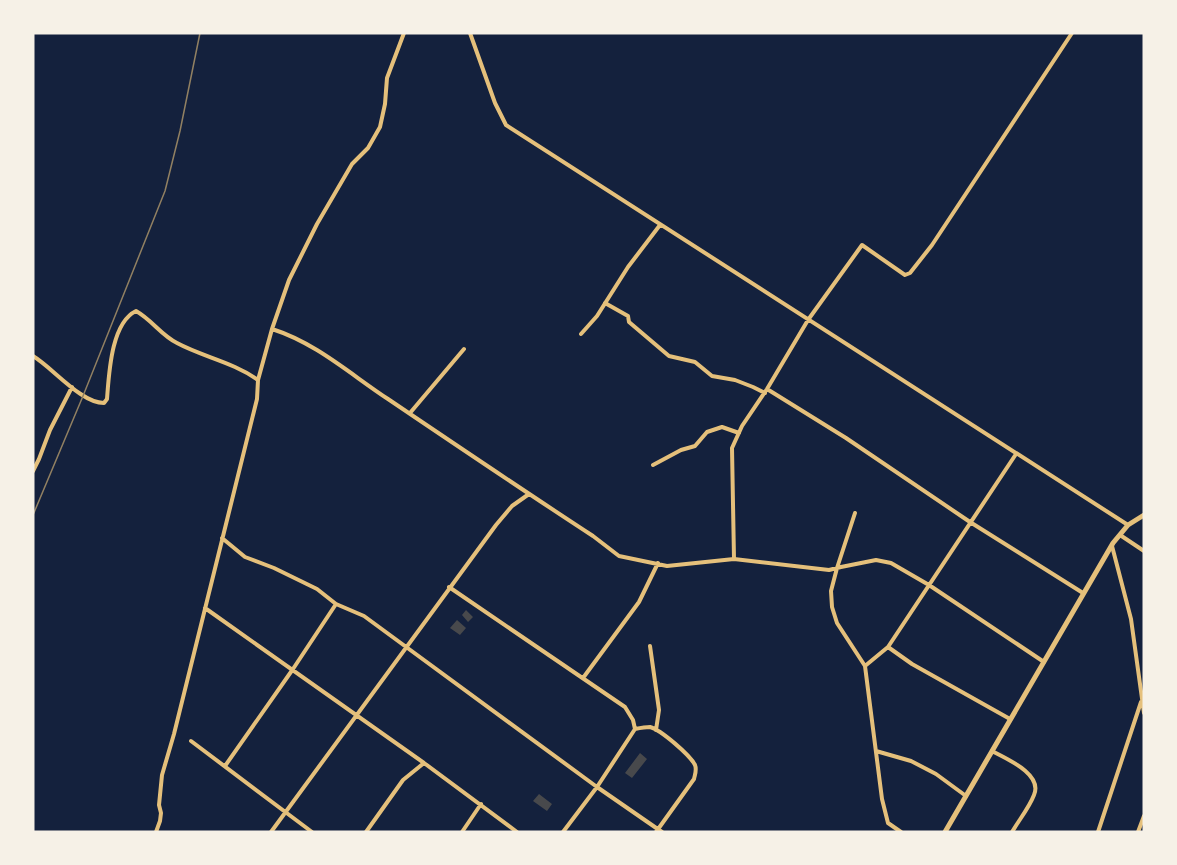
<svg xmlns="http://www.w3.org/2000/svg" width="1177" height="865" font-family="Overpass,sans-serif">
  <style>
    .building { fill: #48494c }
    .lines { fill: none; stroke-linecap: round; stroke-linejoin: round }
    .minor { stroke: #e5c07b; stroke-width: 4 }
    .primary { stroke: #e5c07b; stroke-width: 5 }
    .rail { stroke: #918062; stroke-width: 1.5 }
  </style>
  <rect width="100%" height="100%" fill="#14213d"/>
  <path class="building" d="M 466,610 L 473,617 L 468,622 L 462,615 Z
    M 457,620 L 466,628 L 460,635 L 450,628 Z
    M 640,753 L 647,759 L 632,778 L 625,773 Z
    M 539,794 L 552,804 L 547,811 L 533,801 Z"/>
  <g class="lines">
    <path class="minor" d="M 470,33 L 495,103 L 506,125 L 1128,525
      M 605,303 L 628,316 L 629,322 L 669,356 L 695,362 L 712,376 L 735,380 L 753,387 L 765,393
      M 272,329 C 316,343 350,374 388,399 C 456,445 524,491 593,536 L 619,556 L 667,566 L 734,559 L 829,570 L 841,567 L 876,560 L 891,563 L 929,585 L 1044,662
      M 581,334 L 597,316 L 628,267 L 660,225
      M 33,356 C 53,368 81,403 104,403 L 107,399 C 109,374 111,323 136,311 C 152,320 161,335 177,343 C 203,357 233,362 258,380
      M 767,389 L 846,438 L 970,522 L 1083,593
      M 410,413 L 464,349
      M 653,465 L 681,450 L 695,446 L 707,432 L 722,427 L 739,433
      M 33,471 L 39,459 L 50,430 L 72,387
      M 855,513 L 837,568 L 831,591 L 832,607 L 837,623 L 865,666 L 882,799 L 888,823 L 901,832
      M 1120,535 L 1144,551
      M 222,538 L 245,557 L 274,568 L 317,589 L 336,604 L 364,616 L 597,787 L 662,832
      M 1112,546 L 1131,619 L 1144,713
      M 734,559 L 732,448 L 742,426 L 767,389 L 808,320 L 862,245 L 905,275 L 910,273 L 932,245 L 1072,33
      M 449,587 L 625,707 L 633,720 L 635,729 L 597,787 L 563,832
      M 205,608 L 424,763 L 517,832
      M 650,646 L 659,710 L 656,730
      M 888,647 L 912,664 L 1010,719
      M 865,666 L 888,647 L 1016,454
      M 583,678 L 639,602 L 658,563
      M 635,729 C 640,728 646,727 650,727 C 661,730 690,755 695,765 C 697,770 695,774 694,779 L 656,832
      M 191,741 L 312,832
      M 876,751 L 911,761 L 936,774 L 966,796
      M 992,751 C 1007,759 1043,774 1034,795 C 1029,808 1019,820 1012,832
      M 225,766 L 293,669 L 336,604
      M 156,832 L 160,821 L 161,813 L 159,805 L 162,775 L 174,734 L 257,399 L 258,380 L 272,329 L 289,280 L 317,224 L 352,164 L 368,148 L 380,127 L 385,104 L 387,78 L 404,33
      M 271,832 L 496,525 L 512,506 L 529,494
      M 366,832 L 403,780 L 424,763
      M 462,832 L 481,804
      M 1098,832 L 1141,702
      M 1138,832 L 1144,816"/>
    <path class="primary" d="M 945,832 L 1113,543 L 1128,525 L 1144,515"/>
    <path class="rail" d="M 33,515 L 83,396 L 165,191 L 180,131 L 200,33"/>
  </g>
  <rect width="1177" height="865" fill="none" stroke="#f6f1e7" stroke-width="69"/>
</svg>
